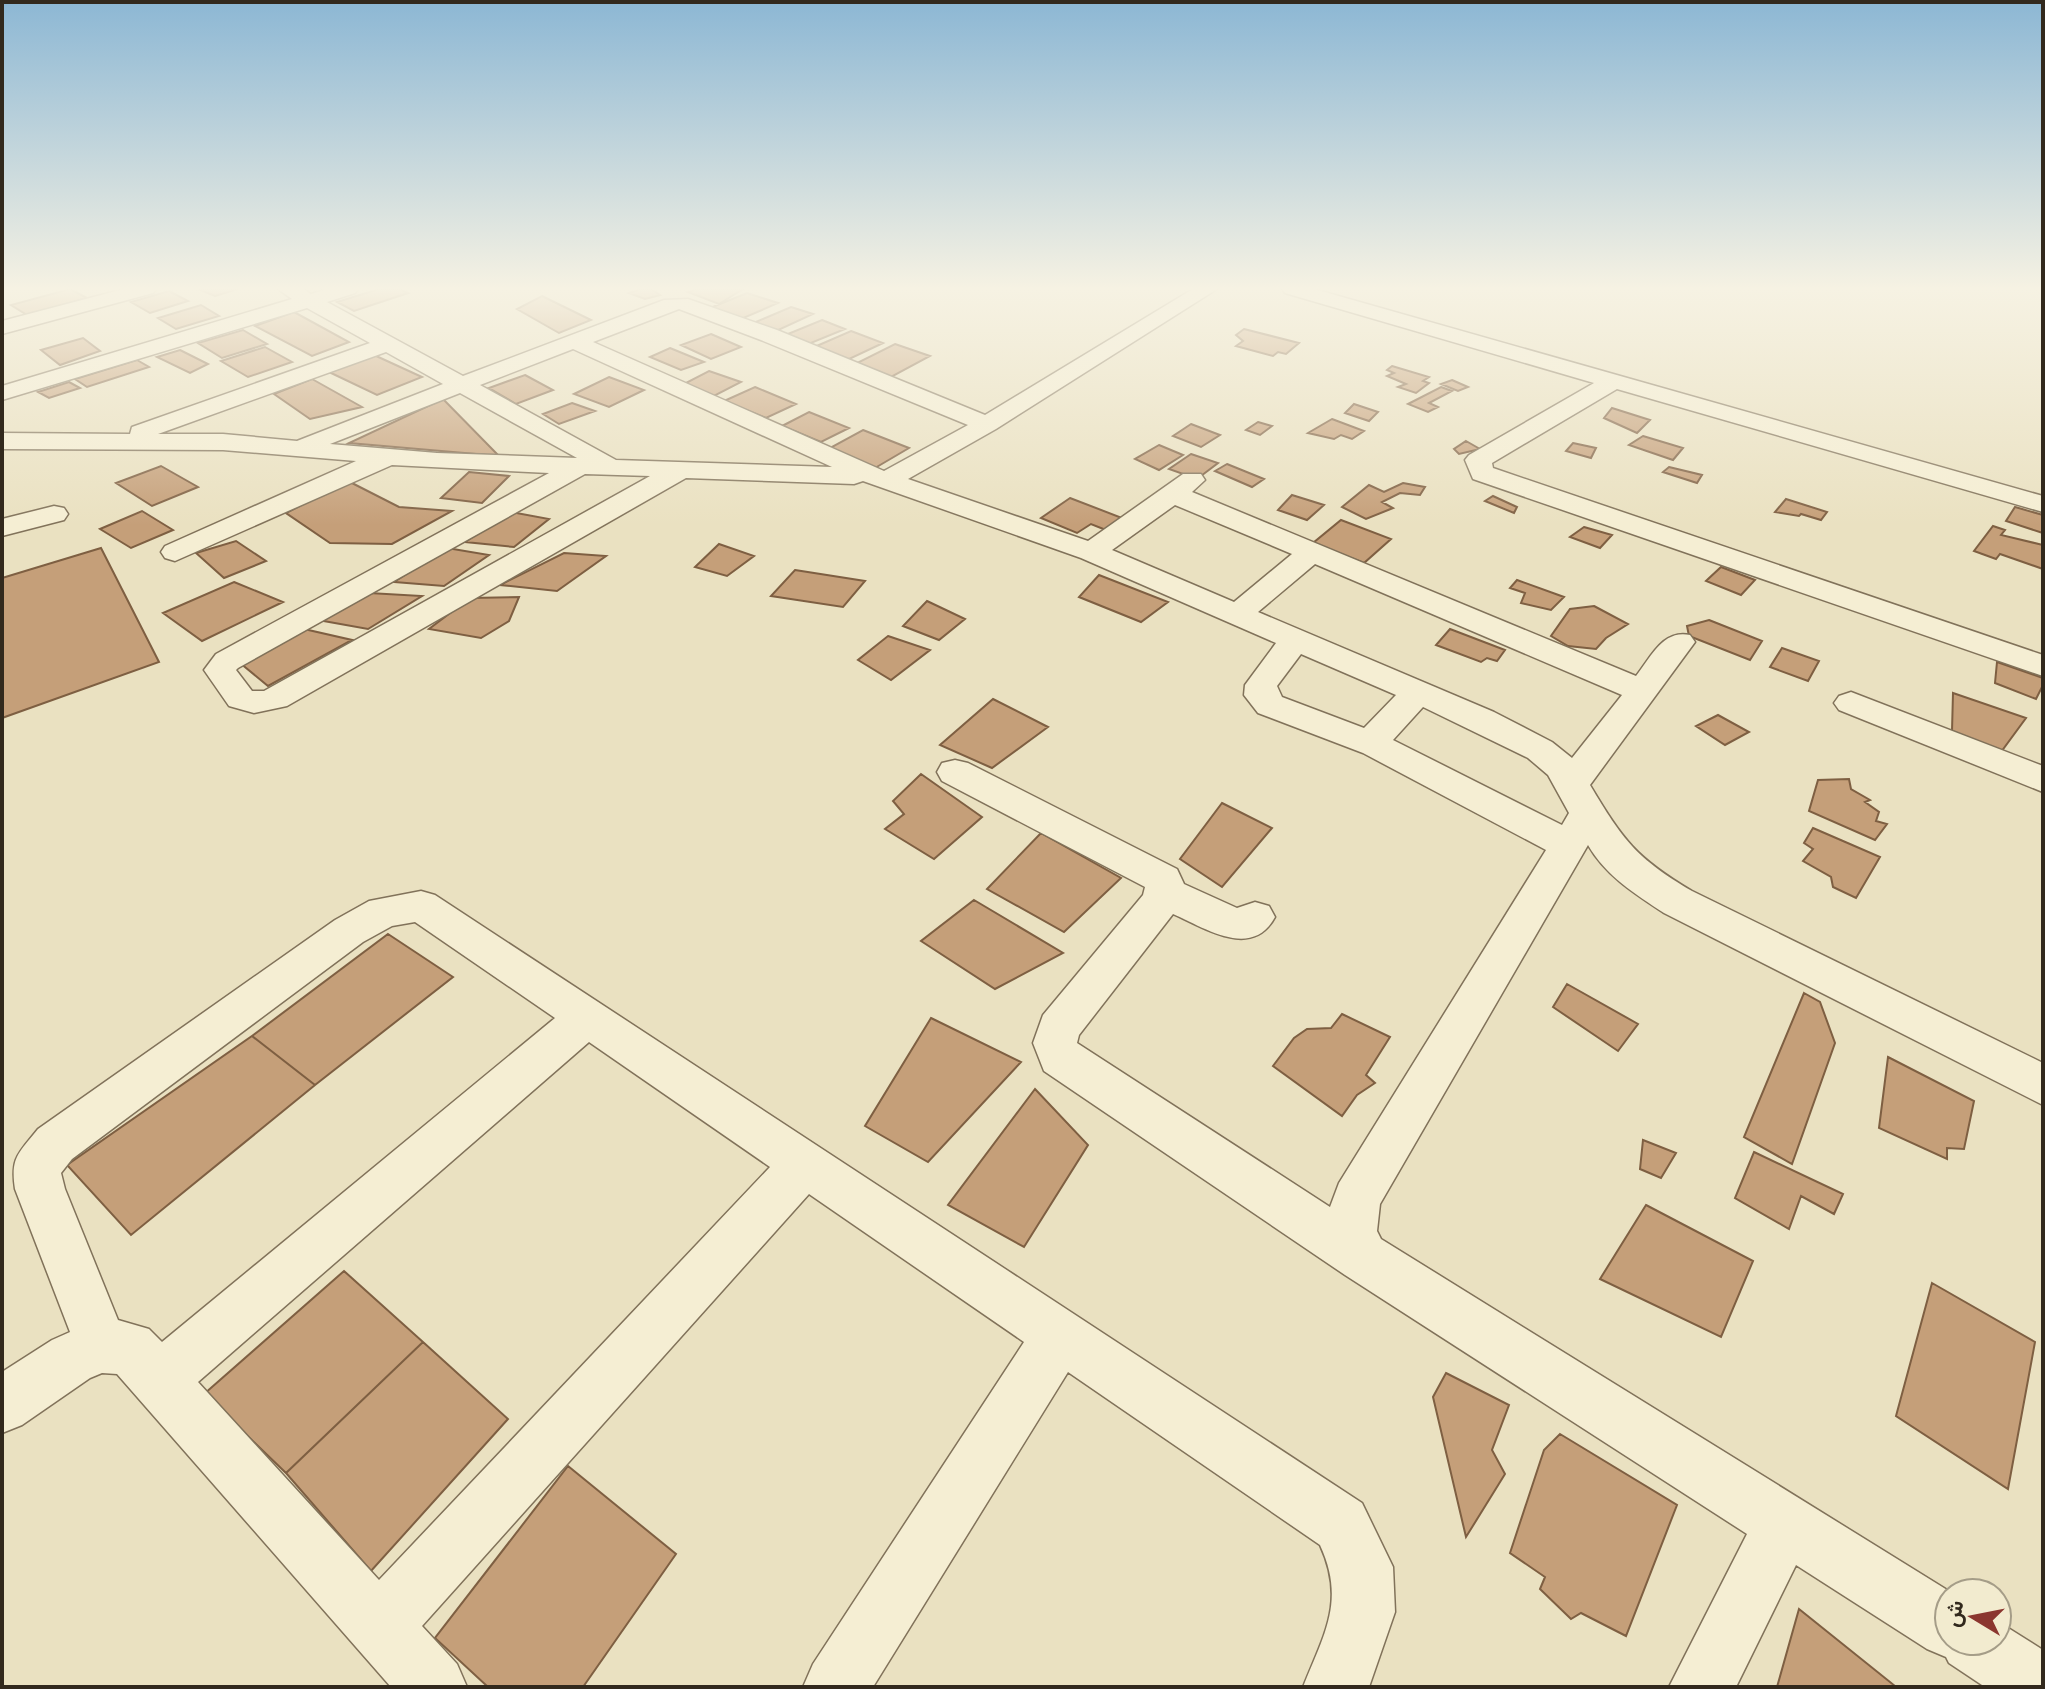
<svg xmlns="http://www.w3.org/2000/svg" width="2045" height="1689" font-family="'PT Serif',Vazirmatn,serif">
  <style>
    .building { fill: #c59f79; stroke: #7e5f42; stroke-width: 2 }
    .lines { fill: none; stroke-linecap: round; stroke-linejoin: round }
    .minor-casing { stroke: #81725a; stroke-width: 3 }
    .minor { fill: #f5eed3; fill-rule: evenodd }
  </style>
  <rect width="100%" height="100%" fill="#eae1c1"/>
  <path class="building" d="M 70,289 L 87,298 L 27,315 L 11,305 Z
    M 198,289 L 238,289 L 215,296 Z
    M 379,289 L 399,289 L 408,293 L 354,311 L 337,302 Z
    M 641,289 L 651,289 L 660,295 L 645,299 L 629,293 Z
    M 697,289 L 743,289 L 719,304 L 688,292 Z
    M 169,291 L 188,301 L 150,313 L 131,302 Z
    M 747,293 L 778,303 L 741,319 L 710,308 Z
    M 542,296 L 591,320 L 559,333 L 517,309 Z
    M 201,305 L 219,316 L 176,329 L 158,318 Z
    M 791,307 L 813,314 L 774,332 L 751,324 Z
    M 294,312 L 349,342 L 312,356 L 255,326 Z
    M 822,320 L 845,329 L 806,345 L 783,336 Z
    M 1244,329 L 1299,343 L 1286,354 L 1278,352 L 1273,356 L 1236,346 L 1243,341 L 1236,335 Z
    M 243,330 L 267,344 L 222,358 L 198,343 Z
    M 851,331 L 883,343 L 845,361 L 812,348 Z
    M 711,334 L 741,347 L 711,359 L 681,345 Z
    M 83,338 L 100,351 L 60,365 L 41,350 Z
    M 895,344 L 930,356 L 891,377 L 855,364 Z
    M 265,347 L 292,362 L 248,377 L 221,361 Z
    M 670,348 L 704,362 L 681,370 L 650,357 Z
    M 180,350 L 208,364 L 190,373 L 157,357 Z
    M 374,355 L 422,377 L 377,395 L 329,372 Z
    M 137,360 L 149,367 L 87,387 L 75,379 Z
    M 1392,366 L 1429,377 L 1423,381 L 1429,383 L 1416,393 L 1398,387 L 1406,384 L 1387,376 L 1394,373 L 1387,370 Z
    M 709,371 L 741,382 L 710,398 L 678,387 Z
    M 525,375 L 553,390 L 516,404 L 489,388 Z
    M 609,377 L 644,390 L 609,407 L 574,394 Z
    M 312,379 L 362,407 L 310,419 L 274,394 Z
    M 1452,380 L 1468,387 L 1458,391 L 1441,384 Z
    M 69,382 L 80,388 L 49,398 L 38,392 Z
    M 755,387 L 796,404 L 766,418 L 724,401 Z
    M 1441,387 L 1452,391 L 1429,403 L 1438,407 L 1428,412 L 1408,404 Z
    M 443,399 L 499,456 L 349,443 Z
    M 572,403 L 595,411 L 559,424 L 543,414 Z
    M 1354,404 L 1378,412 L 1369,421 L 1345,413 Z
    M 1612,408 L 1650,420 L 1637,433 L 1604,418 Z
    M 809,412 L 849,428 L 821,442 L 782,426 Z
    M 1332,419 L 1364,431 L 1352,439 L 1341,435 L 1334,439 L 1308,433 Z
    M 1258,422 L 1272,426 L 1260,435 L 1246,430 Z
    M 1191,424 L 1220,435 L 1201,447 L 1173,436 Z
    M 863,430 L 909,448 L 875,468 L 828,449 Z
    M 1643,436 L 1683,448 L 1673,460 L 1629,445 Z
    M 1466,441 L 1480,449 L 1459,454 L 1454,449 Z
    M 1573,443 L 1596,448 L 1591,458 L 1566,451 Z
    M 1159,445 L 1183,455 L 1159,470 L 1135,459 Z
    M 1191,454 L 1218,463 L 1197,479 L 1169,469 Z
    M 1227,464 L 1264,479 L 1252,487 L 1215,471 Z
    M 161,466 L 198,487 L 152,506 L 116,483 Z
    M 1669,467 L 1702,475 L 1697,483 L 1663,472 Z
    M 469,472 L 509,476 L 482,503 L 441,498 Z
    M 348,481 L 399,507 L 452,511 L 392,544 L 330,543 L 286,513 Z
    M 1403,483 L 1425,487 L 1420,495 L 1400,493 L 1382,502 L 1393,508 L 1366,519 L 1342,507 L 1369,485 L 1384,492 Z
    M 1292,495 L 1324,505 L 1307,520 L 1278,510 Z
    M 1493,496 L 1517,507 L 1514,513 L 1485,501 Z
    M 1070,498 L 1122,518 L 1106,530 L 1091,524 L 1077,533 L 1041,518 Z
    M 1786,499 L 1827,512 L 1821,520 L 1801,514 L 1799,516 L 1775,512 Z
    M 2015,507 L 2043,515 L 2043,533 L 2006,521 Z
    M 142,511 L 173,530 L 131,548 L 100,529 Z
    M 511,512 L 549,519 L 514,547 L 465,542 Z
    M 1341,520 L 1391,539 L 1364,563 L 1313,543 Z
    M 1993,526 L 2005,530 L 2001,535 L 2043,545 L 2043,569 L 2000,554 L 1996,559 L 1974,551 Z
    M 1584,527 L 1612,535 L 1600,548 L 1570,537 Z
    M 236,541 L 266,561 L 224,578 L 196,553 Z
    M 719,544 L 754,556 L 727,576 L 695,567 Z
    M 101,548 L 159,662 L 2,718 L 2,578 Z
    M 447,548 L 489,555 L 444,586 L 394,582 Z
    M 564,553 L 606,556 L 557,591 L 500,585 Z
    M 1721,567 L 1755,580 L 1741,595 L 1706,581 Z
    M 795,570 L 865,581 L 843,607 L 771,596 Z
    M 1099,575 L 1168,602 L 1141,622 L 1079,597 Z
    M 1517,580 L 1564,597 L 1551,610 L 1521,603 L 1525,593 L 1510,588 Z
    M 234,582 L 283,602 L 202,641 L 163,613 Z
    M 369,593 L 422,596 L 368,629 L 318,620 Z
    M 519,597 L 509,621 L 481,638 L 429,629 L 470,598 Z
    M 927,601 L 965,619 L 939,640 L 903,626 Z
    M 1594,606 L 1628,624 L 1606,638 L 1596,649 L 1568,646 L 1551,636 L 1570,609 Z
    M 1709,620 L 1762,641 L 1750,660 L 1689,636 L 1687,626 Z
    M 304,629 L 352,640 L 268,686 L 240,663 Z
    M 1450,629 L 1505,650 L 1497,661 L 1487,658 L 1481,662 L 1436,645 Z
    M 888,636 L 930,650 L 891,680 L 858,660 Z
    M 1782,648 L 1819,661 L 1808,681 L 1770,667 Z
    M 1997,662 L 2043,678 L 2043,685 L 2036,699 L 1995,683 Z
    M 1953,693 L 2026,718 L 2001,752 L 1952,731 Z
    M 993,699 L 1048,727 L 992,768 L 940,745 Z
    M 1718,715 L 1749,732 L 1725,745 L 1696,726 Z
    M 921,774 L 982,817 L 934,859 L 885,829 L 904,814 L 893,801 Z
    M 1849,779 L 1851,789 L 1870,800 L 1865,802 L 1879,812 L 1876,821 L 1887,824 L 1875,840 L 1809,811 L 1818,780 Z
    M 1222,803 L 1272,828 L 1222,887 L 1180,859 Z
    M 1813,828 L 1880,857 L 1856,898 L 1833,887 L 1831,877 L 1803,861 L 1813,849 L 1804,843 Z
    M 1041,833 L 1121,878 L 1064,932 L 987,889 Z
    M 974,900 L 1063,953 L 995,989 L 921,941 Z
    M 388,934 L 453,977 L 315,1085 L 252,1036 Z
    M 1567,984 L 1638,1024 L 1618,1051 L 1553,1007 Z
    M 1804,993 L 1820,1002 L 1835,1043 L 1792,1164 L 1744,1137 Z
    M 1342,1014 L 1390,1037 L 1366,1075 L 1375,1083 L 1357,1095 L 1342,1116 L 1273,1066 L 1294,1038 L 1307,1029 L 1331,1028 Z
    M 931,1018 L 1021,1062 L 928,1162 L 865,1126 Z
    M 252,1036 L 315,1085 L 131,1235 L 67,1165 Z
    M 1888,1057 L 1974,1101 L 1964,1149 L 1947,1148 L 1947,1159 L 1879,1128 Z
    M 1035,1089 L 1088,1145 L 1024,1247 L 948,1205 Z
    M 1643,1140 L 1676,1153 L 1661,1178 L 1640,1169 Z
    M 1754,1152 L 1843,1194 L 1834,1214 L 1801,1196 L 1789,1229 L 1735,1198 Z
    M 1646,1205 L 1753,1261 L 1721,1337 L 1600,1279 Z
    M 344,1271 L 423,1342 L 286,1473 L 204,1394 Z
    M 1932,1283 L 2035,1342 L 2008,1489 L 1896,1416 Z
    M 423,1342 L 508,1419 L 371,1571 L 286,1473 Z
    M 1446,1373 L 1509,1405 L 1492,1450 L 1505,1474 L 1466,1537 L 1433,1397 Z
    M 1560,1434 L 1677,1505 L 1626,1636 L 1581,1613 L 1571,1619 L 1540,1589 L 1545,1577 L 1510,1553 L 1544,1450 Z
    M 568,1466 L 676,1554 L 583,1687 L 488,1687 L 435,1638 Z
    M 1799,1609 L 1895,1686 L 1894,1687 L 1777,1687 Z"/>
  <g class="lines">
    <g class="minor-casing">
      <path id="minor" d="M 124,289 L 156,289 L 153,293 L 2,334 L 2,321 Z
        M 278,289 L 303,289 L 311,294 L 327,289 L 358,289 L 355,293 L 327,302 L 463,376 L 664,300 L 688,299 L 777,330 L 985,415 L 1193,289 L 1217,289 L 996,429 L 908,479 L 1088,541 L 1183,474 L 1201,474 L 1205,480 L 1192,492 L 1636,676 C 1651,657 1663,629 1690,635 L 1695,642 L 1590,785 C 1623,840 1636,858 1692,891 L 2043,1063 L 2043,1105 L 1664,913 C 1635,894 1606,876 1588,845 L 1380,1204 L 1377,1231 L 1381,1239 L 1952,1593 L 1949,1593 L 1949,1641 L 1997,1641 L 1997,1621 L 2043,1650 L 2043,1687 L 1985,1687 L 1949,1663 L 1946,1657 L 1927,1649 L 1796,1565 L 1736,1687 L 1669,1687 L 1747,1534 L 1345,1275 L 1044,1071 L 1033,1043 L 1043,1015 L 1143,895 L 1145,887 L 942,781 L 937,772 L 942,763 L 955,760 L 968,763 L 1177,869 L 1184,884 L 1237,908 L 1255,902 L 1269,906 L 1275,917 C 1252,960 1205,928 1173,914 L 1079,1035 L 1077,1043 L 1330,1207 L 1339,1183 L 1546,850 L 1363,753 L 1258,713 L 1244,695 L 1245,685 L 1276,643 L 1081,558 L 863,481 L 854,484 L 686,478 L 287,706 L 254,713 L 229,706 L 204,670 L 216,654 L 549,473 L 392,465 L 175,561 L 165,558 L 161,552 L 165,546 L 356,461 L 223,450 L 2,449 L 2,433 L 130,434 L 132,427 L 370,343 L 307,308 L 2,400 L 2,386 L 292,299 ZM 679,309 L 761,340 L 968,425 L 884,471 L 593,342 ZM 573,349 L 832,467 L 616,460 L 480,385 ZM 386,352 L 443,384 L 297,441 L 223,434 L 158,434 ZM 460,393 L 577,458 L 437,453 L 330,444 ZM 585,474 L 650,476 L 264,691 L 252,691 L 236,670 L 238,668 ZM 1175,505 L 1292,554 L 1234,602 L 1112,550 ZM 1315,564 L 1622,695 L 1572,758 L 1552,742 L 1494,712 L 1258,612 ZM 1301,654 L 1396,695 L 1364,728 L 1282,697 L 1277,686 ZM 1423,707 L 1528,758 L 1548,775 L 1569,813 L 1562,825 L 1393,740 Z
        M 1282,289 L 1314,289 L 2043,496 L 2043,512 L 1617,389 L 1492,463 L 1493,468 L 2043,655 L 2043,676 L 1473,479 L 1465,460 L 1469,455 L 1594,383 L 1285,293 Z
        M 54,506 L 64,508 L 68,514 L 64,520 L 2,536 L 2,519 Z
        M 1851,692 L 2043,766 L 2043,792 L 1839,710 L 1834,703 L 1839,696 Z
        M 421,891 L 435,895 L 1362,1503 L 1393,1567 L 1395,1612 L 1369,1687 L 1303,1687 C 1324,1634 1346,1601 1320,1545 L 1068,1372 L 873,1687 L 803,1687 L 813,1664 L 1024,1342 L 809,1194 L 422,1626 L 457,1664 L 467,1687 L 391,1687 L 117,1374 L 102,1373 L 90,1378 L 22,1425 L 2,1433 L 2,1372 L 52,1340 L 70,1332 L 15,1189 C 10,1157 19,1153 38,1129 L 335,920 L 369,901 ZM 415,922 L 555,1018 L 162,1342 L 149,1329 L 118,1320 L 65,1189 L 61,1173 L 72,1159 L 363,942 L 392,926 ZM 589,1042 L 770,1167 L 379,1580 L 198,1382 Z"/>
    </g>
    <use href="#minor" class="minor"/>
  </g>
  <linearGradient id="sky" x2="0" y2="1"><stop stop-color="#8cb7d4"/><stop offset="0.55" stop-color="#f6f2e3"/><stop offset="1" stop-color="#f6f2e3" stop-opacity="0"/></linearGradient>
  <rect width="2045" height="525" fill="url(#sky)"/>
  <rect width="2045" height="1689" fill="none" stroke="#32291d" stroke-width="8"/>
  <g transform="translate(1973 1617) rotate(280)"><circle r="38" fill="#f2ebcf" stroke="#a59d88" stroke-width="2"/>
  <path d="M0-6L14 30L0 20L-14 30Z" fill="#8b362f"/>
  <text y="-12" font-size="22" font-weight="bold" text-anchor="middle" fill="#32291d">ش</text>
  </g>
</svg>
